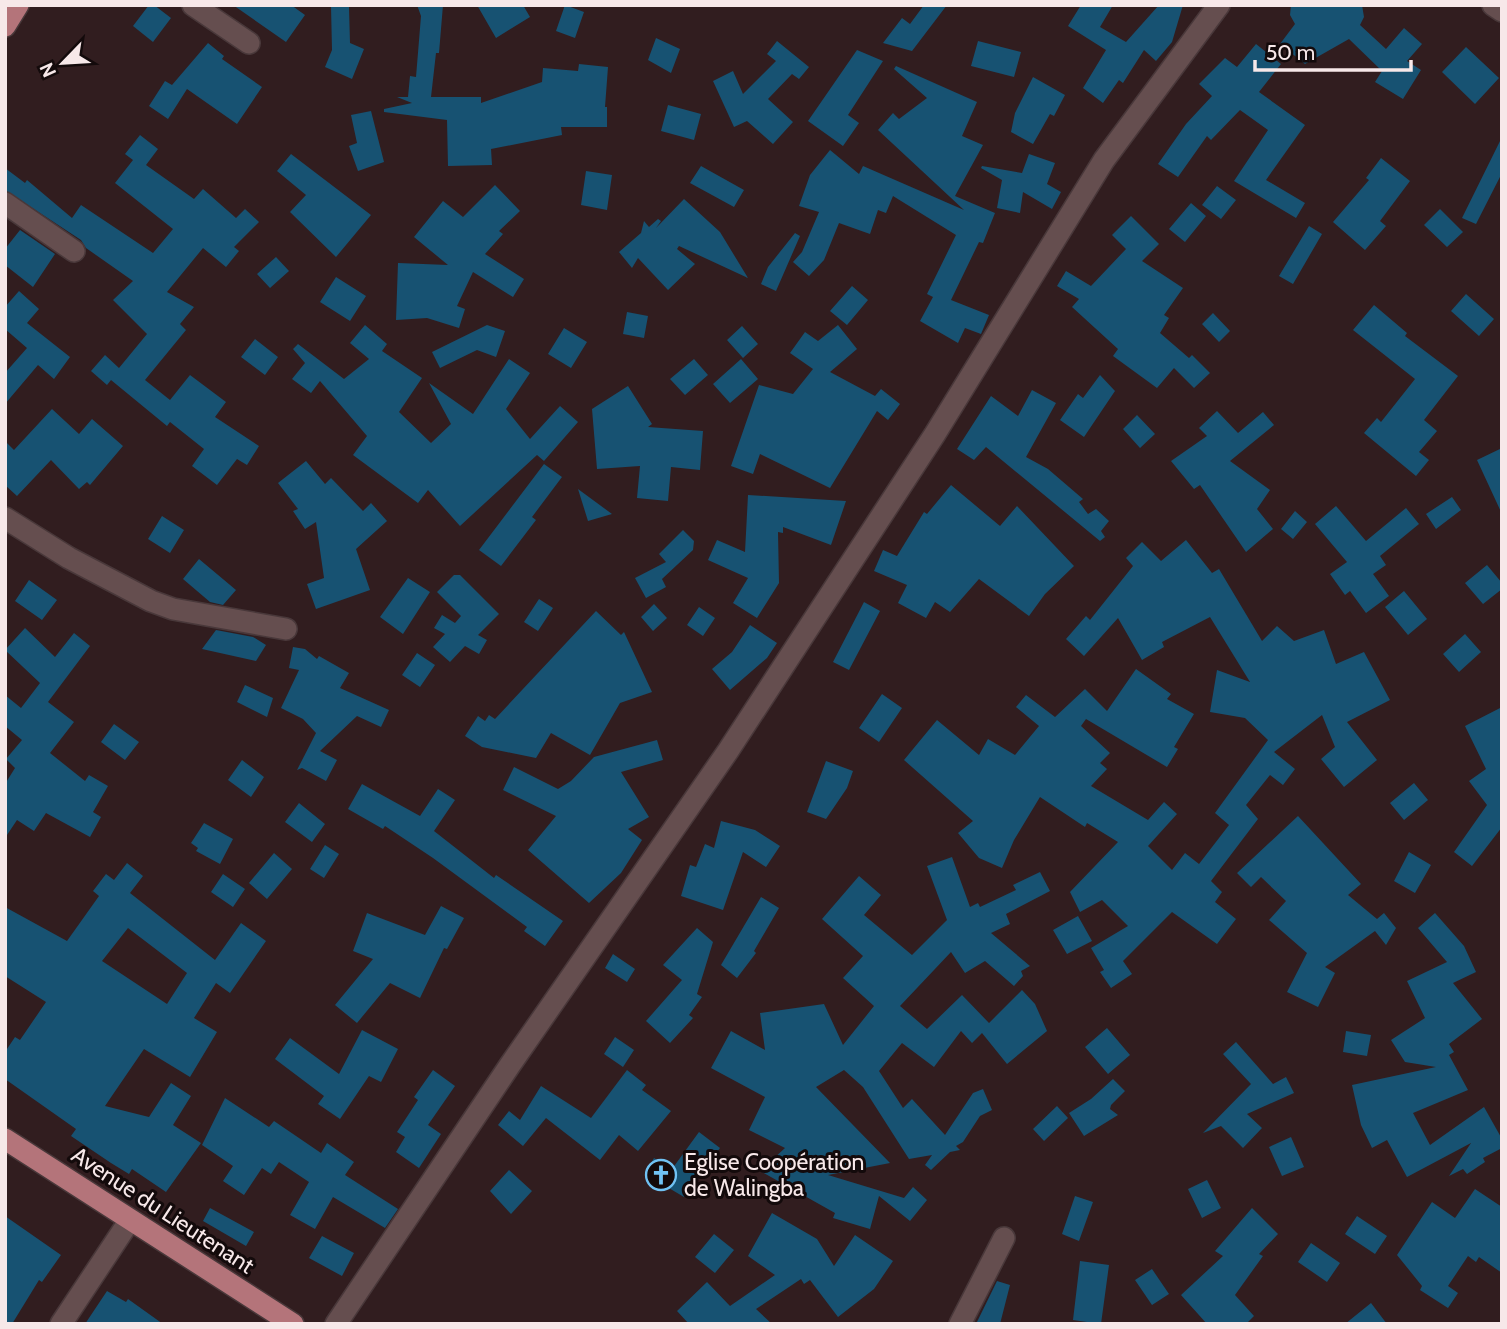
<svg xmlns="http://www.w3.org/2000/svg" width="1507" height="1329" font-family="Cabin,sans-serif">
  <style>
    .building { fill: #175272; fill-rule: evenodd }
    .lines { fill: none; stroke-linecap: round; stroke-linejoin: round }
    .minor-casing { stroke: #49383a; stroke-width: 24 }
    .major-casing { stroke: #49383a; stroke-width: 24 }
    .minor { stroke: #654e4f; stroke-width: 21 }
    .major { stroke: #b4747a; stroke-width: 21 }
    .labels { text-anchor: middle; stroke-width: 6; stroke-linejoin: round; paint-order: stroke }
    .poi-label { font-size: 23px; fill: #f7e8e9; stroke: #130a0b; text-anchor: start }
    .street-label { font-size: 23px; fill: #f7e8e9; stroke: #130a0b }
  </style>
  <rect width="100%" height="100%" fill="#311d1f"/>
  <path class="building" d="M 149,5 L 154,5 L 171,18 L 153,42 L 133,26 Z
    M 233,5 L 291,5 L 305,15 L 286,42 Z
    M 417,5 L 443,5 L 439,53 L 436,53 L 431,97 L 481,97 L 481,103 L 542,82 L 543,68 L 578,71 L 579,64 L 608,67 L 605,107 L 607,107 L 607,127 L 561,127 L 562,135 L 491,149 L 492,165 L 448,166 L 447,120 L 384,112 L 384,109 L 412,103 L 397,97 L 408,97 L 410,76 L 416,77 L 421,16 Z
    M 477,5 L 523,5 L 530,17 L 496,38 Z
    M 565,5 L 584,12 L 575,38 L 556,31 Z
    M 924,5 L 947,5 L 912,51 L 883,43 L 902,18 L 910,24 Z
    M 1081,5 L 1113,5 L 1100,27 L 1126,42 L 1159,5 L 1183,5 L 1172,42 L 1156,61 L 1144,50 L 1123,83 L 1119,80 L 1103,103 L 1083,88 L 1106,50 L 1068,26 Z
    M 1291,5 L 1362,5 L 1364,17 L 1360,25 L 1386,49 L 1404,28 L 1422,44 L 1407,61 L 1421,70 L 1403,99 L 1375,82 L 1382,71 L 1349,39 L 1305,64 L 1280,44 L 1295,24 L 1290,15 Z
    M 331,6 L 349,7 L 350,43 L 364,49 L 352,79 L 325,67 L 332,50 Z
    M 656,38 L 680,49 L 671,73 L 648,60 Z
    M 777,41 L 809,67 L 799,79 L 792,74 L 768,99 L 793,122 L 773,144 L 747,121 L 734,127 L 713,81 L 733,71 L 743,94 L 776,61 L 767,54 Z
    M 978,41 L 1021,52 L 1014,77 L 971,66 Z
    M 208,43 L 224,56 L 222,59 L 262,87 L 237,124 L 187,89 L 168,119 L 149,106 L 165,81 L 172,85 Z
    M 1256,44 L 1281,64 L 1259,92 L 1305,125 L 1266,180 L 1305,203 L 1296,218 L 1234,181 L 1268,130 L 1240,110 L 1211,140 L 1207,136 L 1178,177 L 1158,164 L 1186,124 L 1212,96 L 1199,84 L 1225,58 L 1237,67 Z
    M 1466,47 L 1499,78 L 1475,104 L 1442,72 Z
    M 857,50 L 883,61 L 848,115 L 859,123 L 843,146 L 808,121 Z
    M 896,66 L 977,102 L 962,136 L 983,145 L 955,196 L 995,213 L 983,243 L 979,242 L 951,300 L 989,315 L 981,334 L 965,328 L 958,343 L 920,321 L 933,297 L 927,294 L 956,235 L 893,196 L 886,213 L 878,210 L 870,234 L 839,223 L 824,260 L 809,276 L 793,262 L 802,252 L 819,212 L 799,206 L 810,175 L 830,150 L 859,174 L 863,166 L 964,210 L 878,130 L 893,113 L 899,119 L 927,98 L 894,69 Z
    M 1033,77 L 1065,95 L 1054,116 L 1050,114 L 1033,144 L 1011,132 L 1015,113 Z
    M 668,105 L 701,114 L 694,140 L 661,131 Z
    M 371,111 L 384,162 L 358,171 L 349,146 L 357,143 L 351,115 Z
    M 140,135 L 158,149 L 146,165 L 194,199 L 203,189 L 236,218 L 245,209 L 259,222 L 234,247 L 239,251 L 226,267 L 203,248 L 167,292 L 194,307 L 180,324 L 186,330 L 145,380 L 170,400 L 190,375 L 226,402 L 215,417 L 259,446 L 247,465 L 237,459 L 217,485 L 192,466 L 204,449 L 170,422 L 167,426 L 111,380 L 107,385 L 91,371 L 105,355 L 119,368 L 147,334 L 113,300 L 133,281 L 86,248 L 81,240 L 5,190 L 5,168 L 25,183 L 27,180 L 72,218 L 81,205 L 153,253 L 173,229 L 115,183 L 133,160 L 125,154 Z
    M 1502,137 L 1502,173 L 1476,224 L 1462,218 Z
    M 291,154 L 371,215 L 336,257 L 290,212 L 306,195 L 277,171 Z
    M 1029,154 L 1055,163 L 1047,184 L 1061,192 L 1052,209 L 1023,192 L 1020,213 L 997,208 L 1002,180 L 981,168 L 982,166 L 1022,173 Z
    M 1381,158 L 1410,181 L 1380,221 L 1386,226 L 1365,250 L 1333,222 L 1369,180 L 1366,178 Z
    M 701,166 L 744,190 L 734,207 L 690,183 Z
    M 586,171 L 612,175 L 607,210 L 581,205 Z
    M 495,185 L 520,211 L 499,231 L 503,234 L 485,254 L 524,279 L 513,297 L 473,272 L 457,306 L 465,309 L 459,328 L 427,318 L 396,320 L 398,263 L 448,265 L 414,237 L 443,201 L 463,217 Z
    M 1217,186 L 1236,200 L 1221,219 L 1202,205 Z
    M 684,199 L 720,232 L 748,278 L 679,246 L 677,249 L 695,264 L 668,290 L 638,258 L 632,268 L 619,252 L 641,233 L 644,221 L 649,227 L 658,219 L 661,221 L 656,228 Z
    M 1191,203 L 1206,216 L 1185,242 L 1169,229 Z
    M 1440,209 L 1463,232 L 1447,247 L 1424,225 Z
    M 1131,216 L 1159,244 L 1142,261 L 1183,288 L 1164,315 L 1169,318 L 1160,333 L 1189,358 L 1192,355 L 1210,373 L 1194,388 L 1174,368 L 1157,388 L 1113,356 L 1118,349 L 1072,307 L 1079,299 L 1057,286 L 1066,271 L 1091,286 L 1126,249 L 1112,235 Z
    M 1309,226 L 1322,234 L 1293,284 L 1279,276 Z
    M 20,230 L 55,254 L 33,287 L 5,265 L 5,249 Z
    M 795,233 L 800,236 L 776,291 L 761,284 L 768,267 Z
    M 276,257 L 289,271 L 270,288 L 257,274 Z
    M 336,277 L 366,296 L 350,321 L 320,302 Z
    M 852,286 L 868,300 L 847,325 L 830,311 Z
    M 19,291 L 39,309 L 27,323 L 70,357 L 54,379 L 38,365 L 5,404 L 5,373 L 27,348 L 5,329 L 5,307 Z
    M 1466,294 L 1494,319 L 1479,336 L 1451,311 Z
    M 1374,305 L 1407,333 L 1405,336 L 1458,376 L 1424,420 L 1437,431 L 1419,452 L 1429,460 L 1416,476 L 1364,433 L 1377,418 L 1381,422 L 1415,379 L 1353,330 Z
    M 627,312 L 648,316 L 644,338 L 623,334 Z
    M 1213,313 L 1230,331 L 1219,342 L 1202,324 Z
    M 365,325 L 387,344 L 382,351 L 422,378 L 399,412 L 431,443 L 451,424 L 429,383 L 473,414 L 509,359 L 530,373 L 506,409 L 530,439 L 560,406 L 578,422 L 544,461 L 537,455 L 460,526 L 428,490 L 418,503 L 353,455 L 367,436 L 320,381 L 311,393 L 292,379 L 305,363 L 293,349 L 298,344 L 344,379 L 369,359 L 350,343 Z
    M 487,325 L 505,331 L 496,357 L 477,350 L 440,368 L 432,352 Z
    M 838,325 L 857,349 L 830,372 L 875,396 L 881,389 L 900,404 L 888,420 L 877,411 L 830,488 L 760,454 L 753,474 L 731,466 L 759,385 L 793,394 L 813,369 L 790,353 L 805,332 L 818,341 Z
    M 742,326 L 758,344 L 743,358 L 727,340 Z
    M 564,328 L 587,342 L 571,368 L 548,354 Z
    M 255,339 L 278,357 L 265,375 L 241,357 Z
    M 694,359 L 708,375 L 685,395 L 670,379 Z
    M 741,359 L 758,379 L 730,403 L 713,384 Z
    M 1100,375 L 1115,391 L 1084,437 L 1060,420 L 1078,394 L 1083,398 Z
    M 628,386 L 652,424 L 648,427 L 703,431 L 700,470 L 671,467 L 668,501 L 637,498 L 640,466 L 597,469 L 592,409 Z
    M 1032,390 L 1056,403 L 1026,457 L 1048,469 L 1083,499 L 1079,502 L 1088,514 L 1096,509 L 1109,521 L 1101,531 L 1105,537 L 1100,541 L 986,447 L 974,460 L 957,449 L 991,396 L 1018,416 Z
    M 52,409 L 79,434 L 92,419 L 123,446 L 90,485 L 87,482 L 79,489 L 51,460 L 17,496 L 5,485 L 5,441 L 14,450 Z
    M 1217,411 L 1238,433 L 1263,412 L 1274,425 L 1230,461 L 1270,490 L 1257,509 L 1273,529 L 1246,552 L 1200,485 L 1194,489 L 1171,461 L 1207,436 L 1199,428 Z
    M 1137,415 L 1155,434 L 1140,448 L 1123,429 Z
    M 1502,448 L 1502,514 L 1477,460 Z
    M 306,461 L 325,484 L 331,478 L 363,511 L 371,503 L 387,521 L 356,549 L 370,590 L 316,609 L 307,584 L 324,578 L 316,522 L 305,529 L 293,511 L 298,509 L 278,483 Z
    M 544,464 L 562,477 L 532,517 L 536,520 L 501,566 L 479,550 Z
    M 951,485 L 1000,526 L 1017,506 L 1074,566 L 1045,594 L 1029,616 L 979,579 L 950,612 L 935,602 L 926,618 L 898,603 L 907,585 L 874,571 L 883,550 L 897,556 L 924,512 L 927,514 Z
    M 578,489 L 612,514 L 588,521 Z
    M 748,495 L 846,501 L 831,545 L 783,527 L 783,533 L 778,532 L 779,583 L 757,618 L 733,603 L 748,578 L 708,560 L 717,540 L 745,552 Z
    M 1452,497 L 1461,510 L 1436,529 L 1426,514 Z
    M 1336,506 L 1366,541 L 1406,508 L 1419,524 L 1380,556 L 1386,565 L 1373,574 L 1389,596 L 1366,613 L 1350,591 L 1345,595 L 1330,574 L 1347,562 L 1315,524 Z
    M 1295,511 L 1307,522 L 1293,539 L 1281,529 Z
    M 162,516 L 184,530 L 170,553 L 148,539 Z
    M 683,530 L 694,541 L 693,550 L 662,579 L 666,587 L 646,598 L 635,578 L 666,562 L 659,554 Z
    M 1186,540 L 1212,573 L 1219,569 L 1262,641 L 1277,626 L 1294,641 L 1324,630 L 1336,664 L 1364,652 L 1390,700 L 1347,722 L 1377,760 L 1344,787 L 1321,759 L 1335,747 L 1322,715 L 1274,752 L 1295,769 L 1283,785 L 1270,775 L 1246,805 L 1258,819 L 1211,881 L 1222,892 L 1215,902 L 1236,919 L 1217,944 L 1172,912 L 1123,961 L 1132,974 L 1111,988 L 1100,972 L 1104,970 L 1091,948 L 1128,926 L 1102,900 L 1080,912 L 1070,892 L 1118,842 L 1087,823 L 1085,827 L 1040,797 L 1014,840 L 1002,868 L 979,858 L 958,833 L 973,821 L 904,760 L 937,720 L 979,755 L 988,739 L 1015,755 L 1039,726 L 1016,707 L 1026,695 L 1055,717 L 1085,689 L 1107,711 L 1136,669 L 1171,694 L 1167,699 L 1194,714 L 1174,747 L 1178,749 L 1167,767 L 1086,719 L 1081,726 L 1110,753 L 1100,763 L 1107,769 L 1091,786 L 1148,820 L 1164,802 L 1177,814 L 1148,846 L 1172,870 L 1185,853 L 1199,864 L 1229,825 L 1215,813 L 1268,740 L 1245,718 L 1210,712 L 1217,670 L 1250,682 L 1210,617 L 1162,642 L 1164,647 L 1142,660 L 1118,618 L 1084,656 L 1066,639 L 1086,616 L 1090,620 L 1133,566 L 1126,558 L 1142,542 L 1161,561 Z
    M 199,559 L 236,590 L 223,605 L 210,602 L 183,579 Z
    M 1487,565 L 1502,583 L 1502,589 L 1483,604 L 1465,583 Z
    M 454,575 L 460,575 L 499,614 L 478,635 L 487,640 L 479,654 L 465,646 L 450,662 L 433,647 L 445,634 L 434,628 L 442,615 L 455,623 L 461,616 L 437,592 Z
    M 408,578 L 430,592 L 403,634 L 380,617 Z
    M 29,580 L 57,600 L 42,620 L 15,601 Z
    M 1404,591 L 1427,619 L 1408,635 L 1385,607 Z
    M 539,599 L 553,608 L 538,631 L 524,622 Z
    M 864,602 L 880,611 L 849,670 L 833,662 Z
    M 654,604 L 667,618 L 653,631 L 641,617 Z
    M 699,607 L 715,618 L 703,636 L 687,625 Z
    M 596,611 L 621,635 L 624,632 L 652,692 L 620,703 L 590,755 L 551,733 L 536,758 L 482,747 L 465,736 L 478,716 L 485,721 L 489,715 L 495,719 Z
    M 750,625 L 777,643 L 767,658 L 730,690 L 712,669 L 732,652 Z
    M 25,628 L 55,657 L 74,633 L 90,646 L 48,702 L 74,722 L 50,753 L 85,781 L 89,775 L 108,786 L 93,812 L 101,817 L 90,837 L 46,813 L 34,831 L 17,820 L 5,838 L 5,784 L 15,768 L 6,759 L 22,740 L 5,726 L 5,695 L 21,708 L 40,683 L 5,650 Z
    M 216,630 L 253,637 L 266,645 L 256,661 L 202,649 Z
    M 1465,634 L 1481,652 L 1459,672 L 1443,654 Z
    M 293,647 L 305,649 L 317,659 L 319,656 L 349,673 L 340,688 L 389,710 L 381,727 L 357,716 L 320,751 L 337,760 L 326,781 L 302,768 L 297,770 L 316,733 L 303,719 L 281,708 L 299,670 L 289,668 Z
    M 417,653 L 435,665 L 420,687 L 402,675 Z
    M 245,685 L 273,698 L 267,717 L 237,702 Z
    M 882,694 L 902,708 L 879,742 L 859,728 Z
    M 1502,707 L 1502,827 L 1472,866 L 1454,852 L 1487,805 L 1469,781 L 1486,769 L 1465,726 Z
    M 114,724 L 139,742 L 125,760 L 101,742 Z
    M 657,740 L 663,760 L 621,772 L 649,817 L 628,829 L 642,840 L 621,873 L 589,903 L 528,850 L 556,816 L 503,790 L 514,767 L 558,789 L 571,781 L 594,757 Z
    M 242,760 L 264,777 L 251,797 L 228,780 Z
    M 826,761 L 853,771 L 847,788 L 826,819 L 807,812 Z
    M 1414,783 L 1428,800 L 1404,820 L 1390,803 Z
    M 362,784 L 420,816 L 438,789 L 455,800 L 434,831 L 494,878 L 496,875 L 563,921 L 545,946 L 524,931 L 527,927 L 433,858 L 385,826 L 383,829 L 348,809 Z
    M 299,803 L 325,824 L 312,842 L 285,822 Z
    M 1298,816 L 1361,884 L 1348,895 L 1377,919 L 1384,913 L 1396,928 L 1386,945 L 1375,931 L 1325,967 L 1335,973 L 1318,1007 L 1287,992 L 1307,953 L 1269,920 L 1286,901 L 1261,877 L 1251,887 L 1237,873 Z
    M 721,821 L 755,830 L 780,846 L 766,867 L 743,852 L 723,910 L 681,896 L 690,865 L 696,867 L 705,844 L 714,848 Z
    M 204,823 L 233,839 L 220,864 L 196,851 L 198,848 L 191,843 Z
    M 325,845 L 339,854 L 324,878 L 310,869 Z
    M 1409,852 L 1431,865 L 1415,893 L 1394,881 Z
    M 274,853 L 292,869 L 267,899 L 249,883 Z
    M 952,857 L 970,907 L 978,903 L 980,907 L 1016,890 L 1013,885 L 1040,872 L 1050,891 L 1006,914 L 1010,924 L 991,933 L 1030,966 L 1021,971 L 1023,976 L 1014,986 L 985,961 L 965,973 L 951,952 L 900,1006 L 927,1029 L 962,995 L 989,1023 L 1022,990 L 1035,1004 L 1047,1031 L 1007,1064 L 982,1033 L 972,1043 L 961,1031 L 934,1067 L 902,1043 L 879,1071 L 903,1108 L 912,1099 L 945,1135 L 973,1093 L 983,1089 L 992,1110 L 980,1116 L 963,1142 L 956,1146 L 960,1150 L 950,1152 L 931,1170 L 925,1165 L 932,1155 L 909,1159 L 863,1087 L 844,1070 L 816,1087 L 890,1163 L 828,1175 L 904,1198 L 913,1187 L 927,1200 L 910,1221 L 879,1196 L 870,1229 L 833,1218 L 835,1213 L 760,1171 L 785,1148 L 749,1130 L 765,1097 L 711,1068 L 731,1031 L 765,1050 L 760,1013 L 824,1004 L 843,1045 L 874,1006 L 843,978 L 863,956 L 822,919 L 859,876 L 881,895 L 864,915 L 912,955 L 947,920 L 927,866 Z
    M 127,863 L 143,876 L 130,893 L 215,960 L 241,923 L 266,941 L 230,993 L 216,983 L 194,1018 L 217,1032 L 190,1077 L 144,1049 L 105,1106 L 149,1117 L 171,1083 L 191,1096 L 173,1125 L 201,1143 L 166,1192 L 132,1169 L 129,1174 L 111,1163 L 71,1136 L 76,1129 L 5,1079 L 5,1052 L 15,1037 L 20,1040 L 46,1002 L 5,976 L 5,907 L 67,941 L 99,896 L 93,891 L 106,874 L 114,880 ZM 128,928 L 187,973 L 167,1004 L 102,961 Z
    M 223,874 L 245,889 L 233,907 L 211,892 Z
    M 761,897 L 779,908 L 754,951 L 756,953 L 737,978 L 721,965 Z
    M 441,906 L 464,918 L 447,949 L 444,948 L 420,998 L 390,983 L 357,1023 L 335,1005 L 373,959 L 353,951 L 367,913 L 425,935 Z
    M 1435,913 L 1464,946 L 1476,972 L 1453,983 L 1482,1019 L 1449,1044 L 1454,1052 L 1449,1055 L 1468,1090 L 1413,1113 L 1430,1145 L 1484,1107 L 1502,1139 L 1502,1148 L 1483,1158 L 1485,1162 L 1467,1174 L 1463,1169 L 1449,1176 L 1471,1143 L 1407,1177 L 1387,1140 L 1372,1148 L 1361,1125 L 1352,1085 L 1436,1067 L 1405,1062 L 1391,1040 L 1425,1018 L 1407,981 L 1447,962 L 1418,928 Z
    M 1078,916 L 1092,941 L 1067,954 L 1053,930 Z
    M 697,928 L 713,942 L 697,994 L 702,997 L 689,1015 L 693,1018 L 670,1043 L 646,1021 L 682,980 L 663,965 Z
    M 613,954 L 635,969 L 627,982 L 605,968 Z
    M 1107,1028 L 1130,1055 L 1108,1074 L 1085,1047 Z
    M 362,1030 L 398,1049 L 381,1082 L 369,1076 L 340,1119 L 318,1104 L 324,1096 L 275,1059 L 290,1038 L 339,1074 Z
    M 1346,1031 L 1371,1035 L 1367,1056 L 1343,1052 Z
    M 615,1037 L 634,1050 L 623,1067 L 604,1054 Z
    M 1236,1042 L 1273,1084 L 1286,1077 L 1294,1093 L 1247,1114 L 1262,1128 L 1243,1148 L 1221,1126 L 1203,1133 L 1251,1084 L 1223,1054 Z
    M 433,1070 L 455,1086 L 428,1125 L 441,1134 L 419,1168 L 396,1152 L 405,1137 L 397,1132 L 418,1100 L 414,1097 Z
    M 627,1070 L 646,1085 L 642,1090 L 671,1111 L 638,1151 L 619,1135 L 600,1160 L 546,1118 L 523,1146 L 498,1125 L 509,1111 L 520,1120 L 541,1086 L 591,1118 Z
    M 1113,1079 L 1125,1091 L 1111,1105 L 1110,1109 L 1118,1115 L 1084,1136 L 1069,1113 L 1091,1099 Z
    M 225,1098 L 269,1127 L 274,1121 L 321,1153 L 327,1143 L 354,1162 L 345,1175 L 398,1209 L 385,1228 L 333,1197 L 315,1229 L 290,1215 L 309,1182 L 279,1162 L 271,1174 L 262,1168 L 244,1195 L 223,1181 L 233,1166 L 202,1145 Z
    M 1057,1106 L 1068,1118 L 1044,1141 L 1033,1129 Z
    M 699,1132 L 720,1148 L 684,1197 L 645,1174 L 654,1158 L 672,1169 Z
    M 1291,1137 L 1304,1167 L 1282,1176 L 1269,1147 Z
    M 509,1170 L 532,1191 L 511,1214 L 490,1191 Z
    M 1207,1180 L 1221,1208 L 1202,1218 L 1188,1189 Z
    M 1475,1189 L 1502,1207 L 1502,1273 L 1479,1257 L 1476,1262 L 1468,1256 L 1448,1286 L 1458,1293 L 1448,1308 L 1420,1290 L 1422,1286 L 1397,1255 L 1432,1202 L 1455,1218 Z
    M 1075,1196 L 1093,1202 L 1079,1241 L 1062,1234 Z
    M 210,1208 L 254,1232 L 246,1246 L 203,1221 Z
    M 1252,1208 L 1278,1234 L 1259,1254 L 1263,1256 L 1235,1295 L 1254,1316 L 1246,1324 L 1207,1324 L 1181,1295 L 1223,1256 L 1215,1251 Z
    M 772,1213 L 817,1239 L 834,1266 L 855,1235 L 893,1261 L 874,1289 L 838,1317 L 810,1280 L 804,1284 L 801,1279 L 756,1309 L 772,1324 L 689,1324 L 677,1311 L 707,1282 L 730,1306 L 775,1275 L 748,1256 Z
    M 5,1216 L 61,1255 L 42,1282 L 39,1280 L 12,1324 L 5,1324 Z
    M 1357,1216 L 1387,1236 L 1375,1254 L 1345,1234 Z
    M 714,1234 L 734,1250 L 715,1273 L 695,1257 Z
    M 322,1236 L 354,1253 L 342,1276 L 309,1258 Z
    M 1311,1243 L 1340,1263 L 1327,1282 L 1298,1262 Z
    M 1080,1261 L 1109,1265 L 1101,1324 L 1073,1320 Z
    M 1152,1269 L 1169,1294 L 1152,1305 L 1135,1280 Z
    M 997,1281 L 1010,1285 L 1000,1324 L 976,1324 Z
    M 107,1291 L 126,1302 L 128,1299 L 163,1324 L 85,1324 Z
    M 1371,1303 L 1387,1324 L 1345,1324 Z"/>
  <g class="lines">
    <g class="minor-casing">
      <path id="minor" d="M 193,5 L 249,43
        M 1493,5 L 1502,11
        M 5,203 L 74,251
        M 5,518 L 69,558 L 151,601 L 173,609 L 286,629
        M 61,1324 L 130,1220
        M 336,1324 L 510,1065 L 728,751 L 935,434 L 1104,160 L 1219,5
        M 960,1324 L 1004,1238"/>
    </g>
    <g class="major-casing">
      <path id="major" d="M 5,26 L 18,5
        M 5,1139 L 293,1324"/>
    </g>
    <use href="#minor" class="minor"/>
    <use href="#major" class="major"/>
  </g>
  <defs>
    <g id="church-ring" transform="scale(1.575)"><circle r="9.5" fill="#130a0b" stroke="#70c2f4" stroke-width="1.5"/><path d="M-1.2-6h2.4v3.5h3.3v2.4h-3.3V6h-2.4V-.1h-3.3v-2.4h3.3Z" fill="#70c2f4"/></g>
  </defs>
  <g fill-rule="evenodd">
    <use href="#church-ring" x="661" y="1175"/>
  </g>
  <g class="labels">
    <g class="poi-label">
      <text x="684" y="1170">Eglise Coopération<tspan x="684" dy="26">de Walingba</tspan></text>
    </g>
    <g class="street-label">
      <text transform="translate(163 1210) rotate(33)" y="8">Avenue du Lieutenant</text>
    </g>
  </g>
  <rect width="1507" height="1329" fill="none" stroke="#f7e8e9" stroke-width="14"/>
  <g transform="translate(63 63) rotate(245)" stroke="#130a0b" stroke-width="5" paint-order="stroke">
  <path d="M0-5L12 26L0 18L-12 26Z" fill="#f7e8e9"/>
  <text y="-10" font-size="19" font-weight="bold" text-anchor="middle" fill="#f7e8e9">N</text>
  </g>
  <path d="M1255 60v10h156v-10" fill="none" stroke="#f7e8e9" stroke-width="3.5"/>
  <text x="1266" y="60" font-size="21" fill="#f7e8e9" stroke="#130a0b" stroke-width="5" paint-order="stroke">50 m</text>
</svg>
